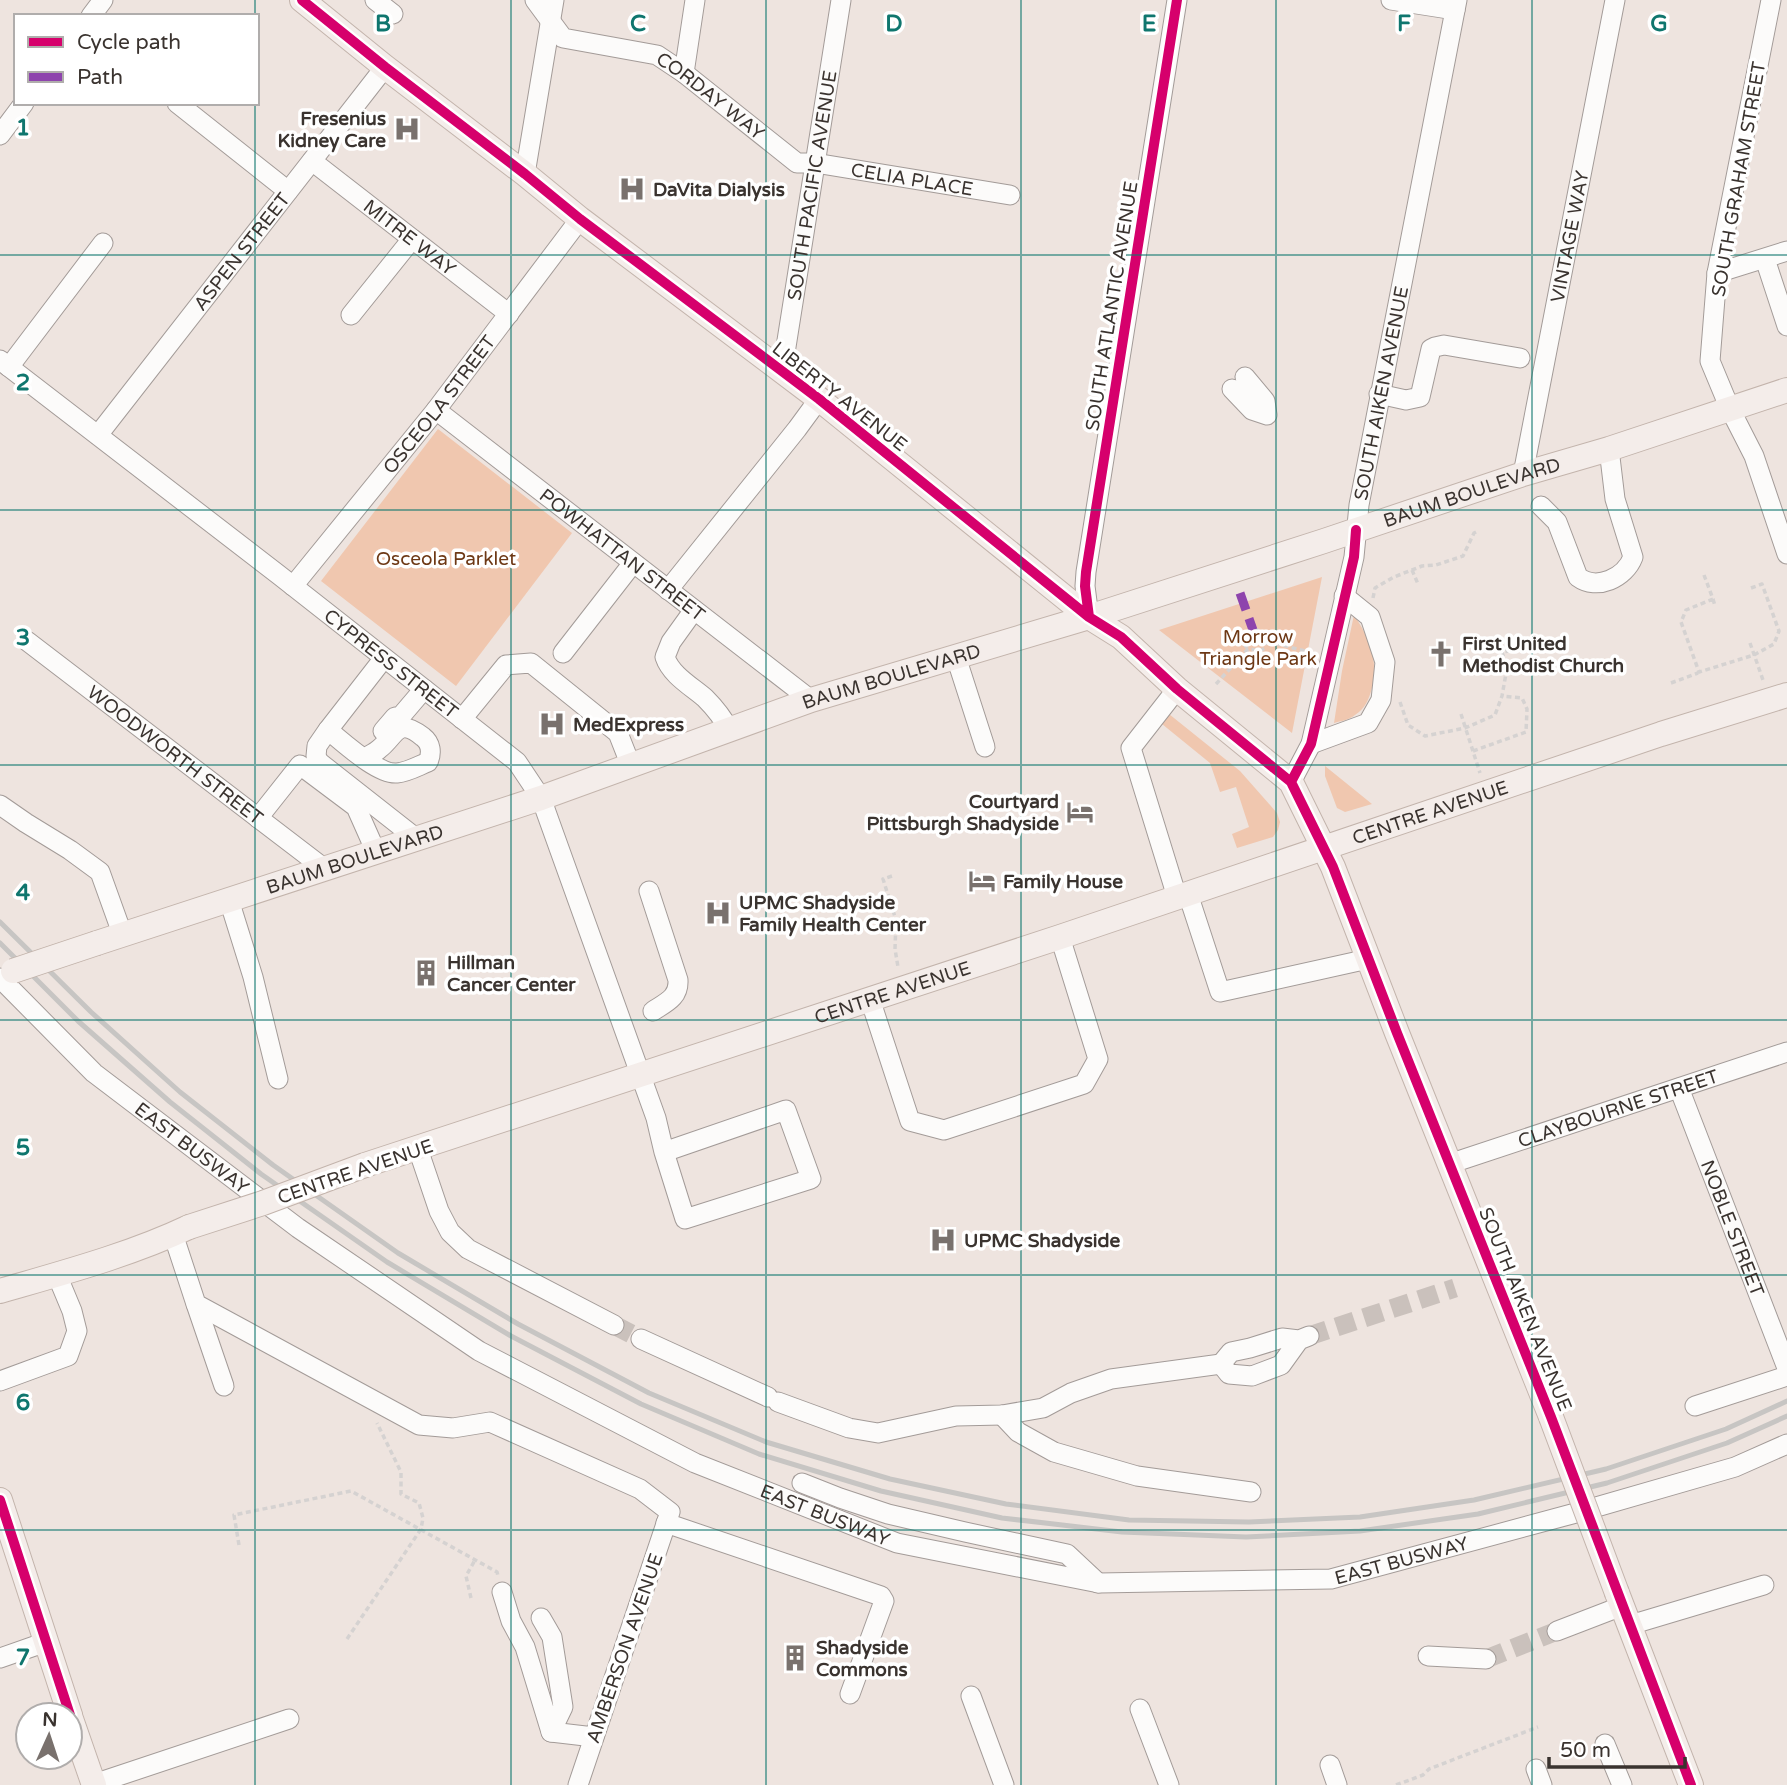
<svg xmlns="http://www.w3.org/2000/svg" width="1787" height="1785" font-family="'Varela Round',sans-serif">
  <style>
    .green { fill: #f0c7af }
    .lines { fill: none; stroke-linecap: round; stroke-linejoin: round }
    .minor-tunnel { stroke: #cac1bc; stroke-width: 19; stroke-dasharray: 19 10; stroke-linecap: butt }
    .minor-casing { stroke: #a39b98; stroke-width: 21 }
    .major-casing { stroke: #c3b4ac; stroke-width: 26 }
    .path { stroke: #d5d2d1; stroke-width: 3.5; stroke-dasharray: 5 3.5; stroke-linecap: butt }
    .minor { stroke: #fcfbfa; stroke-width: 19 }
    .major { stroke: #f4edea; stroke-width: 24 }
    .rail { stroke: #c7c5c3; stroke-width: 5 }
    .major-bridge-casing { stroke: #c3b4ac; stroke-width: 26; stroke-linecap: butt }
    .major-bridge { stroke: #f4edea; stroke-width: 24 }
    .quiet { stroke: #8e44ad; stroke-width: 9; stroke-dasharray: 18 9; stroke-linecap: butt }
    .cycleway-casing { stroke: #fff; stroke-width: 15 }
    .cycleway { stroke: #d6006c; stroke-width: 10 }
    .grid { fill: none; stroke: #0f766e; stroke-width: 2; stroke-opacity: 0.55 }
    .labels { text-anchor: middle; stroke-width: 7; stroke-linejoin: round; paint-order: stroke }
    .street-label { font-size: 19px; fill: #3a332f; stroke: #fff }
    .poi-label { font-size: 19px; font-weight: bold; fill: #3a332f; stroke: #fff; text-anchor: start }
    .park-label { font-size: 19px; fill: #6d3815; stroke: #fff }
    .grid-label { font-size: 23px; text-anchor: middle; font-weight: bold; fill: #0f766e; stroke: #fff; stroke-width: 7; stroke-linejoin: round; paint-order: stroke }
  </style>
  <rect width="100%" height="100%" fill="#eee4df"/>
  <path class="green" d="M 438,429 L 572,533 L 456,686 L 321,581 Z
    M 1322,577 L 1292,733 L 1159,630 Z
    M 1354,615 C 1369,637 1379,661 1372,688 C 1369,699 1365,709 1355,715 C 1349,720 1341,721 1334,723 L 1342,671 Z
    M 1169,714 L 1240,771 L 1277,813 L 1280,822 L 1278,830 L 1273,837 L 1237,848 L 1232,834 L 1249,827 L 1236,787 L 1220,792 L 1210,763 L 1162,724 L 1163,721 Z
    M 1325,766 L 1372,804 L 1345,812 L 1337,808 L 1325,776 Z"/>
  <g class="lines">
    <path class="minor-tunnel" d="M 614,1325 L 641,1339
      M 1309,1336 L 1455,1288
      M 1486,1659 L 1557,1631"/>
    <g class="minor-casing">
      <g id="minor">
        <path d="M 375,0 L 393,14"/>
        <path id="s1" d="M 535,0 L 563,38 L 657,55 L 684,73 L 797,163 L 815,163 L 1010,195"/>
        <path d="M 1391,0 L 1455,10"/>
        <path d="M 1771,0 L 1717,273 L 1710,361 L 1730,409 L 1754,456 L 1787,554"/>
        <path d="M 91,16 L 103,0"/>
        <path d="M 684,73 L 695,0"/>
        <path d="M 177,103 L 288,191"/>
        <path d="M 0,135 L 24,103"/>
        <path id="s2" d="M 312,161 L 509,314"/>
        <path d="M 525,174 L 554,0"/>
        <path d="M 1765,259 L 1787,326"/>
        <path d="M 1717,273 L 1787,251"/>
        <path d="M 351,315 L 412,239"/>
        <path id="s3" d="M 0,360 L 279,575 L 517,762 L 541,798 L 656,1118 L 664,1152 L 685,1219 L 811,1179 L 786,1110 L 664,1152"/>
        <path d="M 9,367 L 103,243"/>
        <path id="s4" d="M 782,372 L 841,0"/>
        <path d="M 1232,389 L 1252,410 L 1267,415 L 1265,401 L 1245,377"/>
        <path d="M 1379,394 L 1406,400 L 1420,397 L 1431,349 L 1435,347 L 1444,345 L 1520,358"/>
        <path id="s5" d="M 436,410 L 811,700"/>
        <path id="s6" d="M 98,435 L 385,67"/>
        <path id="s7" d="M 1523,474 L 1615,0"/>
        <path d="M 1541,506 L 1557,522 L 1578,577 C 1597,591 1625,578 1633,557 L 1615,499 L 1609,449"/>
        <path id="s8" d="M 293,586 L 436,410 L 580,219"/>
        <path d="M 668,590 L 797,429 L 819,399"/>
        <path d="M 694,610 L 671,642 L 665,657 C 671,675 691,686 705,698 C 715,708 723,718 729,730"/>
        <path d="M 1089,617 L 1085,586 L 1086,572 L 1177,0"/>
        <path id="s9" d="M 27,641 L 325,869"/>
        <path d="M 563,653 L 633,563"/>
        <path d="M 956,657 L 985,747"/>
        <path d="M 462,719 L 506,665 L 531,663 L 618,733 L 631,766"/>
        <path d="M 328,730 L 384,658"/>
        <path d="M 383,731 L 395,717 L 401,716 L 424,689"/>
        <path d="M 1311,744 L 1368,723 L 1381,700 L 1385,662 L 1370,617 L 1344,596"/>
        <path d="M 365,758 C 369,755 375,753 379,749 C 396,736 397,716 423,737 C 431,743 432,753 428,762 C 418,766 408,772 397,773 C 378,775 343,742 328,730 L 317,746 L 316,756 L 319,762 L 417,839"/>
        <path id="s10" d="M 1291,782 L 1311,744 L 1354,557 L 1359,505 L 1457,0"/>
        <path d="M 0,805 L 26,823 L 70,850 L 100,872 L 123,936"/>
        <path d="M 258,818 L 300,765 L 356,807 L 376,852"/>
        <path d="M 649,891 L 678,980 C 679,997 667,1002 653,1011"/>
        <path d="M 1188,894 L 1220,992 L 1368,959"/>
        <path d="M 1177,897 L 1131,748 L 1177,689"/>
        <path d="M 229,900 L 253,977 L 278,1079"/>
        <path id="s11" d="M 0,978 L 94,1073 L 298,1228 L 479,1351 L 695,1463 L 897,1543 L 1099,1583 L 1331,1579 L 1572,1514 L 1735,1467 L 1787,1444"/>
        <path d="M 870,999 L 910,1121 L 944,1130 L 1084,1084 L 1098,1059 L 1060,937"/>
        <path id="s12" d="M 1679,1088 L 1787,1368"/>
        <path d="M 418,1149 L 439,1211 L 450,1232 L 468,1249 L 614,1325"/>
        <path id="s13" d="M 1449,1164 L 1787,1052"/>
        <path d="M 173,1234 L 196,1304 L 419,1425 L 453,1428 L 490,1422 L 640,1489 L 670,1512 L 578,1785"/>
        <path d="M 196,1304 L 224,1386"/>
        <path d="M 641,1339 L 768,1397"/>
        <path d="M 1299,1340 L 1281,1365 L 1252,1376 L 1229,1374 L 1221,1364 L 1231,1352 L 1250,1348 L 1282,1338 L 1299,1340 L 1309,1336"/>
        <path d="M 0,1381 L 68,1356 L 77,1331 L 72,1311 L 57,1275"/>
        <path d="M 778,1402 L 849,1428 L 878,1433 L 956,1416 L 1002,1415 L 1043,1408 L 1071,1393 L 1111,1379 L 1221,1364"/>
        <path d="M 1695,1406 L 1787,1376"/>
        <path d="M 1002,1415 L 1018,1432 L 1054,1452 L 1137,1476 L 1251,1492"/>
        <path d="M 802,1483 L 840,1498 L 888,1514 L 965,1532 L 1067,1554 L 1098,1583"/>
        <path d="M 666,1523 L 881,1596 L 884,1601 L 850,1694"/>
        <path d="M 502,1592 L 511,1621 L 525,1647 L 551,1732 L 594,1737"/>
        <path d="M 541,1618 L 552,1637 L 563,1707 L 551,1732"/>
        <path d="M 1630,1625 L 1764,1585"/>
        <path d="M 1557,1631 L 1622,1606"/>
        <path d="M 1428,1656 L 1486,1659"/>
        <path d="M 0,1658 L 46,1642"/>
        <path d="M 971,1696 L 1004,1785"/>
        <path d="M 1140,1709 L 1169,1785"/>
        <path d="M 1605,1744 L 1622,1785"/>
        <path d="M 1330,1765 L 1337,1785"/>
        <path d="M 1536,1769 L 1542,1785"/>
        <path d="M 94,1784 L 289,1719"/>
      </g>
    </g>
    <g class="major-casing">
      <g id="major">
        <path d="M 302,0 L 385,67 L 525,174 L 580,219 L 819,399 L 1089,617 L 1121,637 L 1177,689 L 1291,782 L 1333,867 L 1397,1033 L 1551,1417"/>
        <path id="s14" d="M 97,943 L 541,798 L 811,700 L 1089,617 L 1324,541 L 1523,474 L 1609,449 L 1787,390"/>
        <path id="s15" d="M 365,1165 L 1060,937 L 1661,734 L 1787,695"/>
        <path d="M 0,1291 C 62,1273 130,1255 189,1227"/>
        <path d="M 0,1500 L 70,1715"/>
        <path d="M 1617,1593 L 1691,1785"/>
        <path d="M 70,1716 L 94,1785"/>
      </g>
    </g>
    <path class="path" d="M 1412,570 L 1418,584
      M 1704,575 L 1713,599 L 1686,610 L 1681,622 L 1699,672 L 1754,655 L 1774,644 L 1779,631 L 1762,584 L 1751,588
      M 1373,598 L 1375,588 L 1394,577 L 1422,566 L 1436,565 L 1463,556 L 1474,533 L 1478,531
      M 1713,599 L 1715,606
      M 1267,641 L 1312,653
      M 1750,643 L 1763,680
      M 1671,683 L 1698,673
      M 1216,684 L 1248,649 L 1260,651 L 1265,648 C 1270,626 1243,623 1243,643 L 1248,649
      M 1400,702 L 1408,725 L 1425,736 L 1465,728 L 1495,715 L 1502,696 L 1507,668 L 1502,652 L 1509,651
      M 1461,714 L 1480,773
      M 1473,751 L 1526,732 L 1527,709 L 1522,698 L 1502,696
      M 892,876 L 883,879 L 896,920 L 895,949 L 898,967
      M 239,1545 L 234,1515 L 351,1491 L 497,1572 L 498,1576
      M 471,1598 L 466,1576 L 475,1560
      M 347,1639 L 421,1529 L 423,1518 L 419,1503 L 401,1494 L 401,1472 L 377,1423
      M 1396,1785 L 1423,1775 L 1429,1769 L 1538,1727"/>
    <use href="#minor" class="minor"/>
    <use href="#major" class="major"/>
    <path class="rail" d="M 0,922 L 91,1012 L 180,1092 L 273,1165 L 398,1253 L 518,1324 L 649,1393 L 766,1442 L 890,1479 L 1006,1504 L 1129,1520 L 1249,1522 L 1360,1517 L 1474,1500 L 1606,1469 L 1726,1429 L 1787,1401
      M 0,943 L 78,1021 L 170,1102 L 261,1174 L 387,1262 L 511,1336 L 641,1404 L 759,1454 L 881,1491 L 1002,1518 L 1122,1532 L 1246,1537 L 1360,1531 L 1478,1514 L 1607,1483 L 1727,1443 L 1787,1416"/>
    <g class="major-bridge-casing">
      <path id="major-bridge" d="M 13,971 L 97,943
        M 189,1227 L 263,1203 L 365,1165
        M 1551,1417 L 1617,1593"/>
    </g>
    <use href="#major-bridge" class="major-bridge"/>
    <path class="quiet" d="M 1240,593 L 1253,630"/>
    <g class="cycleway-casing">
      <path id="cycleway" d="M 302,0 L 385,67 L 525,174 L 580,219 L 819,399 L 1089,617 L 1121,637 L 1177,689 L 1291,782 L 1333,867 L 1397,1033 L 1551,1417 L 1691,1785
        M 1089,617 L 1085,586 L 1086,572 L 1177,0
        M 1291,782 L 1311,744 L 1354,557 L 1356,530
        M 0,1500 L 70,1715"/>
    </g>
    <use href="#cycleway" class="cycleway"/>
  </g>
  <path class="grid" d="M 255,0 L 255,16M 511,0 L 511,1785M 766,0 L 766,1785M 1021,0 L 1021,1785M 1276,0 L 1276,1785M 1532,0 L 1532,1785M 255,103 L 255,1785M 0,255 L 1787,255M 0,510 L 1787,510M 0,765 L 1787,765M 0,1020 L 1787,1020M 0,1275 L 1787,1275M 0,1530 L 1787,1530"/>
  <defs>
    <g id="hospital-bare" transform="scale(2.1)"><path d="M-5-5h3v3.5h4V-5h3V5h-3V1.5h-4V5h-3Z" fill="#79716d" stroke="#fff" stroke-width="2.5" paint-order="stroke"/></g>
    <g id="church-bare" transform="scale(2.1)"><path d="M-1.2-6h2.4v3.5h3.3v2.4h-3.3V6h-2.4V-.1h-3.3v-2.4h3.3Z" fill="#79716d" stroke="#fff" stroke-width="2.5" paint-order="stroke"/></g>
    <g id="hotel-bare" transform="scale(2.1)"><path d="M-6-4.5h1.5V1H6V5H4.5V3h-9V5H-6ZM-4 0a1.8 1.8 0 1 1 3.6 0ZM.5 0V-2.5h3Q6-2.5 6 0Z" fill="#79716d" stroke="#fff" stroke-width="2.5" paint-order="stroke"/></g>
    <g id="building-bare" transform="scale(2.1)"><path d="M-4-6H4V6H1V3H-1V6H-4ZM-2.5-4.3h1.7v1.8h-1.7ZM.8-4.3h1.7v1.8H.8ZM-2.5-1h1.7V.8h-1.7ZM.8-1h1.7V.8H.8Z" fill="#79716d" stroke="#fff" stroke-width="2.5" paint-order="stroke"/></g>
  </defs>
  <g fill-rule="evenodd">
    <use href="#hospital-bare" x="407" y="129"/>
    <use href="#hospital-bare" x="632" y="189"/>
    <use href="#church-bare" x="1441" y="654"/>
    <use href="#hospital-bare" x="552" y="724"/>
    <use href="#hotel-bare" x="1080" y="812"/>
    <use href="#hotel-bare" x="982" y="881"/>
    <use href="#hospital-bare" x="718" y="913"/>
    <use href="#building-bare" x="426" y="973"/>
    <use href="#hospital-bare" x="943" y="1240"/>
    <use href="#building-bare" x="795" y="1658"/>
  </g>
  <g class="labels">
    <g class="street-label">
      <text dy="7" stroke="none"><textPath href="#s1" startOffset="210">CORDAY WAY</textPath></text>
      <text dy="7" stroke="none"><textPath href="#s1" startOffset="436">CELIA PLACE</textPath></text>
      <text transform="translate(1738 179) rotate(-80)" y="7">SOUTH GRAHAM STREET</text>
      <text dy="7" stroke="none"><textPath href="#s4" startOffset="189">SOUTH PACIFIC AVENUE</textPath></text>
      <text dy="7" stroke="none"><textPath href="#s2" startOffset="124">MITRE WAY</textPath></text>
      <text dy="7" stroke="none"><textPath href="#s7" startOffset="242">VINTAGE WAY</textPath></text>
      <text dy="7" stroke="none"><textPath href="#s6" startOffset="233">ASPEN STREET</textPath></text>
      <text transform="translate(1111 306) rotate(-81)" y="7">SOUTH ATLANTIC AVENUE</text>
      <text dy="7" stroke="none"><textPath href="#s10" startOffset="401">SOUTH AIKEN AVENUE</textPath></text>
      <text transform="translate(840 396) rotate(38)" y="7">LIBERTY AVENUE</text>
      <text dy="7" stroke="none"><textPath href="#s8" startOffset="233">OSCEOLA STREET</textPath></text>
      <text dy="7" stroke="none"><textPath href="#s14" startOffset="1447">BAUM BOULEVARD</textPath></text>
      <text dy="7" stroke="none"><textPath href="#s5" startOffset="236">POWHATTAN STREET</textPath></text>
      <text dy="7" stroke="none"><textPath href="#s3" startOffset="495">CYPRESS STREET</textPath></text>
      <text dy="7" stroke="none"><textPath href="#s14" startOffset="838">BAUM BOULEVARD</textPath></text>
      <text dy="7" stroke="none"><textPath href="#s9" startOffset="187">WOODWORTH STREET</textPath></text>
      <text dy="7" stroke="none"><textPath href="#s15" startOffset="1122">CENTRE AVENUE</textPath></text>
      <text dy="7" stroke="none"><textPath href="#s14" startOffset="271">BAUM BOULEVARD</textPath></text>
      <text dy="7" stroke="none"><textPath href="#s15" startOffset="555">CENTRE AVENUE</textPath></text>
      <text dy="7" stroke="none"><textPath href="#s13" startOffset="178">CLAYBOURNE STREET</textPath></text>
      <text dy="7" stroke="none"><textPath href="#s11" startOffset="257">EAST BUSWAY</textPath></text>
      <text transform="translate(355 1171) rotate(-19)" y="7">CENTRE AVENUE</text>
      <text dy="7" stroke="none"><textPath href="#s12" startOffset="150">NOBLE STREET</textPath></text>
      <text transform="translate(1526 1309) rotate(68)" y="7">SOUTH AIKEN AVENUE</text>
      <text dy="7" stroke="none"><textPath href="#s11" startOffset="992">EAST BUSWAY</textPath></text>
      <text dy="7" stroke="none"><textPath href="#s11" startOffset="1580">EAST BUSWAY</textPath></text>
      <text transform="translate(624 1648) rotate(-71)" y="7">AMBERSON AVENUE</text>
    </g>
    <g class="poi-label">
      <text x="386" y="125" text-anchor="end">Fresenius<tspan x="386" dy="22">Kidney Care</tspan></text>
      <text x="653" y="196">DaVita Dialysis</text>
      <text x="1462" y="650">First United<tspan x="1462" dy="22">Methodist Church</tspan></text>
      <text x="573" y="731">MedExpress</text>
      <text x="1059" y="808" text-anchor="end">Courtyard<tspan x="1059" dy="22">Pittsburgh Shadyside</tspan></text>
      <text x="1003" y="888">Family House</text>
      <text x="739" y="909">UPMC Shadyside<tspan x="739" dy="22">Family Health Center</tspan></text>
      <text x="447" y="969">Hillman<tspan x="447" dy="22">Cancer Center</tspan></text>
      <text x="964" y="1247">UPMC Shadyside</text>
      <text x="816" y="1654">Shadyside<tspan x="816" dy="22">Commons</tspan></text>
    </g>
    <g class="park-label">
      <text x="446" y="565">Osceola Parklet</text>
      <text x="1258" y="643">Morrow<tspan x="1258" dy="22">Triangle Park</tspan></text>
    </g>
  </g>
  <g class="grid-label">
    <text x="383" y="31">B</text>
    <text x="638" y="31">C</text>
    <text x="894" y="31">D</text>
    <text x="1149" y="31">E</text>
    <text x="1404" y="31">F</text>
    <text x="1659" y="31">G</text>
    <text x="23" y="135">1</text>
    <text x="23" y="390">2</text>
    <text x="23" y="645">3</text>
    <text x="23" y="900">4</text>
    <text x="23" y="1155">5</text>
    <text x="23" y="1410">6</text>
    <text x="23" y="1665">7</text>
  </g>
  <rect x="14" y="14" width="245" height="91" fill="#ffffff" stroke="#b0adac" stroke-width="2"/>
  <rect x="28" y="37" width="35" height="10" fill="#d6006c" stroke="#b0adac" stroke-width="2"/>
  <text x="77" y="49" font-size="21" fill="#3a332f">Cycle path</text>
  <rect x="28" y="72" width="35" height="10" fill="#8e44ad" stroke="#b0adac" stroke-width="2"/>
  <text x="77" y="84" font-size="21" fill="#3a332f">Path</text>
  <g transform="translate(49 1736) rotate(3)"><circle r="33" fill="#ffffff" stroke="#b0adac" stroke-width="2"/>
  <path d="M0-5L12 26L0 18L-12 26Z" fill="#79716d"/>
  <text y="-10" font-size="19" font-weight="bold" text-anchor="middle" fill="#3a332f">N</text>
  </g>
  <path d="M1549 1757v10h136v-10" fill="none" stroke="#3a332f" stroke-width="3.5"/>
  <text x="1560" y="1757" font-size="21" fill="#3a332f" stroke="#ffffff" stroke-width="5" paint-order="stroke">50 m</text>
</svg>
